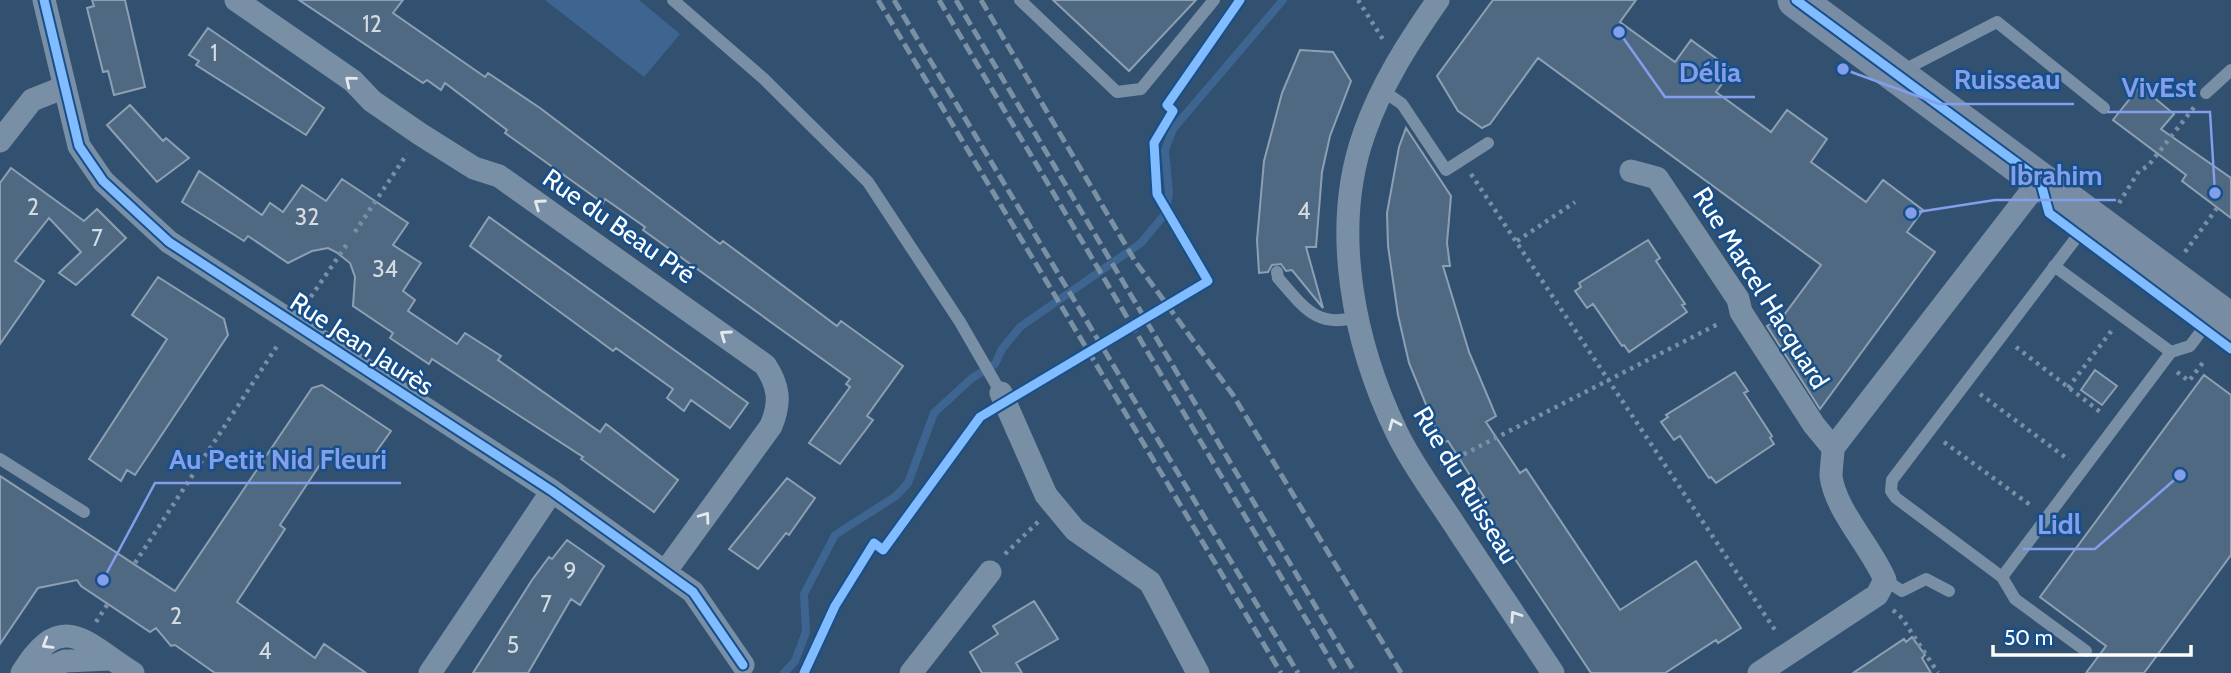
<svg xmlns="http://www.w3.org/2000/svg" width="2231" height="673" font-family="Cabin,sans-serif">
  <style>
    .water { fill: #3d6590 }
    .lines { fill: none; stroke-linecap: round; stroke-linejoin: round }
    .stream { stroke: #3d6590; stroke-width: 8 }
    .building { fill: #506982; stroke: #8da0b3; stroke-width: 2 }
    .path { stroke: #798fa5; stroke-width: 4.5; stroke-dasharray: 3.5 5; stroke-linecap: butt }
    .lane { stroke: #798fa5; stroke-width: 12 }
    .street { stroke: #798fa5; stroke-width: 23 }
    .primary { stroke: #788ca3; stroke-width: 37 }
    .rail { stroke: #7a90a4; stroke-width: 5; stroke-dasharray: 12 5; stroke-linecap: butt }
    .cycleway-casing { stroke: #174f8b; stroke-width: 13 }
    .cycleway { stroke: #80bcff; stroke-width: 9 }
    .oneway { stroke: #e4e9ed }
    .labels { text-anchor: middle; stroke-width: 5; stroke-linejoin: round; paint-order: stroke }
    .number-label { font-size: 23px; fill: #d3dae0 }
    .street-label { font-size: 26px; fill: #fff; stroke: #174f8b }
    .leader { fill: none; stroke: #839eea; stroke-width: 2.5 }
    .callout-dot { fill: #839eea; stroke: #174f8b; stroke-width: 2.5 }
    .callout-label { font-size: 28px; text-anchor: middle; font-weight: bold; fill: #839eea; stroke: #174f8b; stroke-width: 5; stroke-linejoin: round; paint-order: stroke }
  </style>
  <rect width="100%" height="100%" fill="#325070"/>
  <path class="water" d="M 545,0 L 639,0 L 680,34 L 644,77 Z"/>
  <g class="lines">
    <path class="stream" d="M 784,673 L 795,661 L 806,632 L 804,594 L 835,535 L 896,496 L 908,483 L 934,413 L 972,378 L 995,364 L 1002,349 L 1020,327 L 1141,243 L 1165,214 L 1169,193 L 1165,150 L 1173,129 L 1283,0"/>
  </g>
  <path class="building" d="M 92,0 L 125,0 L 145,87 L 114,95 L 108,71 L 103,72 L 87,8 L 94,6 Z
    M 299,0 L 403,0 L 393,13 L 485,77 L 488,73 L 540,108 L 720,244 L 723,241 L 837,326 L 841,321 L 903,366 L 867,416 L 873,420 L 840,464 L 809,443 L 850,387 L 846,384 L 850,379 L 643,230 L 645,227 L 605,199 L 603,203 L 505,133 L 507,130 L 445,83 L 441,90 L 427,80 L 423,83 Z
    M 1053,0 L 1196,0 L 1129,71 Z
    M 1493,0 L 1636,0 L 1620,22 L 1675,62 L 1691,40 L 1732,70 L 1716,92 L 1771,132 L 1787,110 L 1827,139 L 1811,162 L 1866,202 L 1883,180 L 1923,210 L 1907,232 L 1935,252 L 1820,409 L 1767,326 L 1784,315 L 1821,265 L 1538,58 L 1490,124 L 1482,128 L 1458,111 L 1437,76 Z
    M 208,28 L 324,108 L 306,135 L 196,65 L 199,61 L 189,55 Z
    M 1300,50 L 1333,52 L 1351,81 L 1330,136 L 1322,172 L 1316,247 L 1306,247 L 1323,308 L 1292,270 L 1286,271 L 1281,264 L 1272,265 L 1268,272 L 1259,273 L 1257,240 L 1264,161 L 1282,93 Z
    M 2140,86 L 2174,114 L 2161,129 L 2231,178 L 2231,218 L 2182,181 L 2186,175 L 2113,120 Z
    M 130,105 L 163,141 L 166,138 L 189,158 L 157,182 L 107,125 Z
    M 1406,128 L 1451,196 L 1447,243 L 1450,266 L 1443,266 L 1469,352 L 1496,416 L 1486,422 L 1520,473 L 1526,469 L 1620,610 L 1696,561 L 1741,628 L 1718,643 L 1716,640 L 1665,673 L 1591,673 L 1477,502 L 1484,497 L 1471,477 L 1448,441 L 1445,442 L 1436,429 L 1409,363 L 1398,315 L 1388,246 L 1387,213 L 1399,147 Z
    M 11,168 L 84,221 L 97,209 L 126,238 L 76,285 L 59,273 L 81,252 L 49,218 L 15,261 L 44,281 L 0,344 L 0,183 Z
    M 199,171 L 262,215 L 270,203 L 283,212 L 302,185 L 326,201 L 342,179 L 408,223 L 393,245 L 421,263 L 403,291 L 415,300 L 408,311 L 457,344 L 465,333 L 501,356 L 498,360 L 600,432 L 606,424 L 678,480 L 654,512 L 581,459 L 583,457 L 432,359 L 429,364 L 390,338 L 393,333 L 353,306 L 355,277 L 350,263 L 336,252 L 328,248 L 312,251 L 288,263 L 248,236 L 244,241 L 182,202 Z
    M 489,217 L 748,403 L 730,428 L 691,400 L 684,411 L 667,398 L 673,389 L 616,348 L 613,351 L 590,334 L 470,246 Z
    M 1648,240 L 1660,258 L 1656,261 L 1685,304 L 1682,305 L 1687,312 L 1629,352 L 1624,345 L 1622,346 L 1593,304 L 1587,308 L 1575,291 L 1581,287 L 1579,283 Z
    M 158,277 L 224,319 L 228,335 L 135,475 L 127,470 L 121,481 L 89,459 L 167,339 L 132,315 Z
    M 2095,370 L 2117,386 L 2102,405 L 2081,390 Z
    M 1735,372 L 1748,391 L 1744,393 L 1772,436 L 1770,438 L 1774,444 L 1716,483 L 1711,477 L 1709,478 L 1680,436 L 1674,440 L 1661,422 L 1668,417 L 1666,415 Z
    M 2204,375 L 2231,395 L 2231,555 L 2144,673 L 2086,673 L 2106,646 L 2040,597 Z
    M 322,385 L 391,431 L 364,469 L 331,448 L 280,525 L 285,529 L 237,602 L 315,658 L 324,644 L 366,673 L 215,673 L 175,645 L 171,646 L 156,628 L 150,632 L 81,586 L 77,580 L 38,588 L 0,644 L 0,476 L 175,591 L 312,388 Z
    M 787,478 L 815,498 L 789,535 L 786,533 L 758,569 L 729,549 Z
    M 567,540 L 604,566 L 580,605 L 571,599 L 528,673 L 473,673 L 532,580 L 549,557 L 552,559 Z
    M 1034,601 L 1058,639 L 1016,663 L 1022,673 L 982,673 L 970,652 L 998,634 L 993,626 Z
    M 1912,637 L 1925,655 L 1922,658 L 1931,673 L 1853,673 L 1904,639 L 1906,642 Z"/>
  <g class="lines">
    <path class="path" d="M 1358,0 L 1384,41
      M 1471,174 L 1777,633
      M 2119,203 L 2139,171 L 2148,166 L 2195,106
      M 355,232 L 407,154
      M 1517,241 L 1575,202
      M 2185,252 L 2217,208
      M 306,304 L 347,244
      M 2016,347 L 2103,414
      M 2177,372 L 2189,381 L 2204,361
      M 2068,388 L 2112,330
      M 1980,394 L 2069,460
      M 1944,442 L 2033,507
      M 1441,466 L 1720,323
      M 1005,554 L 1039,521
      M 135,563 L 279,343
      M 1893,610 L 1902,618 L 1938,673
      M 96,622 L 109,602"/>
    <path class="lane" d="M 673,0 L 764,79 L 868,182 L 960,322 L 1001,393
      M 1020,0 L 1117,92 L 1141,89 L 1214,0
      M 1900,72 L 1997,22 L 2104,108
      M 1382,90 L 1402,104 L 1446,170 L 1488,143
      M 2206,93 L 2231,70
      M 1277,272 L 1278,278 C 1303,306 1316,329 1357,317
      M 2171,352 L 2190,346 L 2214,314
      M 0,459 L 84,512
      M 2002,577 L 2171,352 L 2054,266
      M 1885,580 L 1902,591 L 1926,579 L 1949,591
      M 2086,651 L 2015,599 L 2002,577 L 1896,498 L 1891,491 L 1892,480 L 2089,221"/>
    <path class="street" d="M 44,0 L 79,146 L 103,181 L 169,242 L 552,491 L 693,592 L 743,665
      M 236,0 L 353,81 L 372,101 L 420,134 L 474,168 L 499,176 L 765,365 C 779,386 781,402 771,426 L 665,572
      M 1438,0 C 1408,43 1381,85 1364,134 C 1330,230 1354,344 1397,433 C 1413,466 1436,496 1456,527 C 1488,576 1521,624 1553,673
      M 0,141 L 32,100 L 65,87
      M 1631,171 L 1657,178 L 1738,299 L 1741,312 L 1814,425 L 1833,448
      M 1001,393 L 1046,495 L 1075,530 L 1150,582 L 1198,673
      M 22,673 C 62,607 86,644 133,673
      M 37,673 L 65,661 L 111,659
      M 430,673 L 552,491
      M 911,673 L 990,572
      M 1759,673 L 1877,595 L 1885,580 C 1872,548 1835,510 1831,476 C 1831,467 1833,457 1833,448 L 2040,180"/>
    <path class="primary" d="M 1796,0 L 2231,322"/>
    <path class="rail" d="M 878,0 L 1281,673
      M 894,0 L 1298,673
      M 939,0 L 1338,673
      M 956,0 L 1355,673
      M 981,0 L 1135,261 L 1233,395 L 1401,673"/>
    <g class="cycleway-casing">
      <path id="cycleway" d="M 44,0 L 79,146 L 103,181 L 169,242 L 552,491 L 693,592 L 743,665
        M 1796,0 L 2040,180 L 2049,213 L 2231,349
        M 804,673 L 835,606 L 874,543 L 883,550 L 980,417 L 1208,281 L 1157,194 L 1154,143 L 1173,111 L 1167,105 L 1240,0"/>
    </g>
    <use href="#cycleway" class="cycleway"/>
  </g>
  <defs><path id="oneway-chevron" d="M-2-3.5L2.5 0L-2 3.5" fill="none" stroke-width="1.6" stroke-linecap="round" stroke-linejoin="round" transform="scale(1.75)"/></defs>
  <g class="oneway">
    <use href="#oneway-chevron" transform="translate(350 81) rotate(-141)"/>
    <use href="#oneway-chevron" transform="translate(539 204) rotate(-145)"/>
    <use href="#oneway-chevron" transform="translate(725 335) rotate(-145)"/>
    <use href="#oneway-chevron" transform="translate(1394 424) rotate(-113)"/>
    <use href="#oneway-chevron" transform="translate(705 517) rotate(-54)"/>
    <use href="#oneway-chevron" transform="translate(1515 616) rotate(-124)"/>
    <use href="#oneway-chevron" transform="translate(47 644) rotate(149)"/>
  </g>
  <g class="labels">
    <g class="number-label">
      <text x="372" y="32">12</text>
      <text x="214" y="61">1</text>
      <text x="33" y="215">2</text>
      <text x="1304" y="219">4</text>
      <text x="307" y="225">32</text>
      <text x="97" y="246">7</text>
      <text x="385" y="277">34</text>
      <text x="570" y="579">9</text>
      <text x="546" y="612">7</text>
      <text x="176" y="624">2</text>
      <text x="513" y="653">5</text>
      <text x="265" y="659">4</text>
    </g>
    <g class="street-label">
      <text transform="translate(619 226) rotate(35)" y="9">Rue du Beau Pré</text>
      <text transform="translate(1761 288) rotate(58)" y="9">Rue Marcel Hacquard</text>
      <text transform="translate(362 344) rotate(33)" y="9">Rue Jean Jaurès</text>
      <text transform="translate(1466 485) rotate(59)" y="9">Rue du Ruisseau</text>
    </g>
  </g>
  <path class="leader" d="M1619 32L1665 97H1755M1843 69L1939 104H2074M2215 193L2210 112H2107M1911 213L1995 200H2116M103 580L155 483H401M2180 475L2095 549H2023"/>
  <g class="callout-dot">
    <circle cx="1619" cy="32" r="7"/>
    <circle cx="1843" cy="69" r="7"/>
    <circle cx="2215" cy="193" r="7"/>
    <circle cx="1911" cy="213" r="7"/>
    <circle cx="103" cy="580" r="7"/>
    <circle cx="2180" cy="475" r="7"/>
  </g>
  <g class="callout-label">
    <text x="1710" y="82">Délia</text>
    <text x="2007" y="89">Ruisseau</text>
    <text x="2159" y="97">VivEst</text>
    <text x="2056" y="185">Ibrahim</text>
    <text x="278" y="469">Au Petit Nid Fleuri</text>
    <text x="2059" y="534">Lidl</text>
  </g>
  <path d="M1993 645v10h198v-10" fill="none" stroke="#ffffff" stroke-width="3.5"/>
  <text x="2004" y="645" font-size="21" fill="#ffffff" stroke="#174f8b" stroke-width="5" paint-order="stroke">50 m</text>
</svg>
